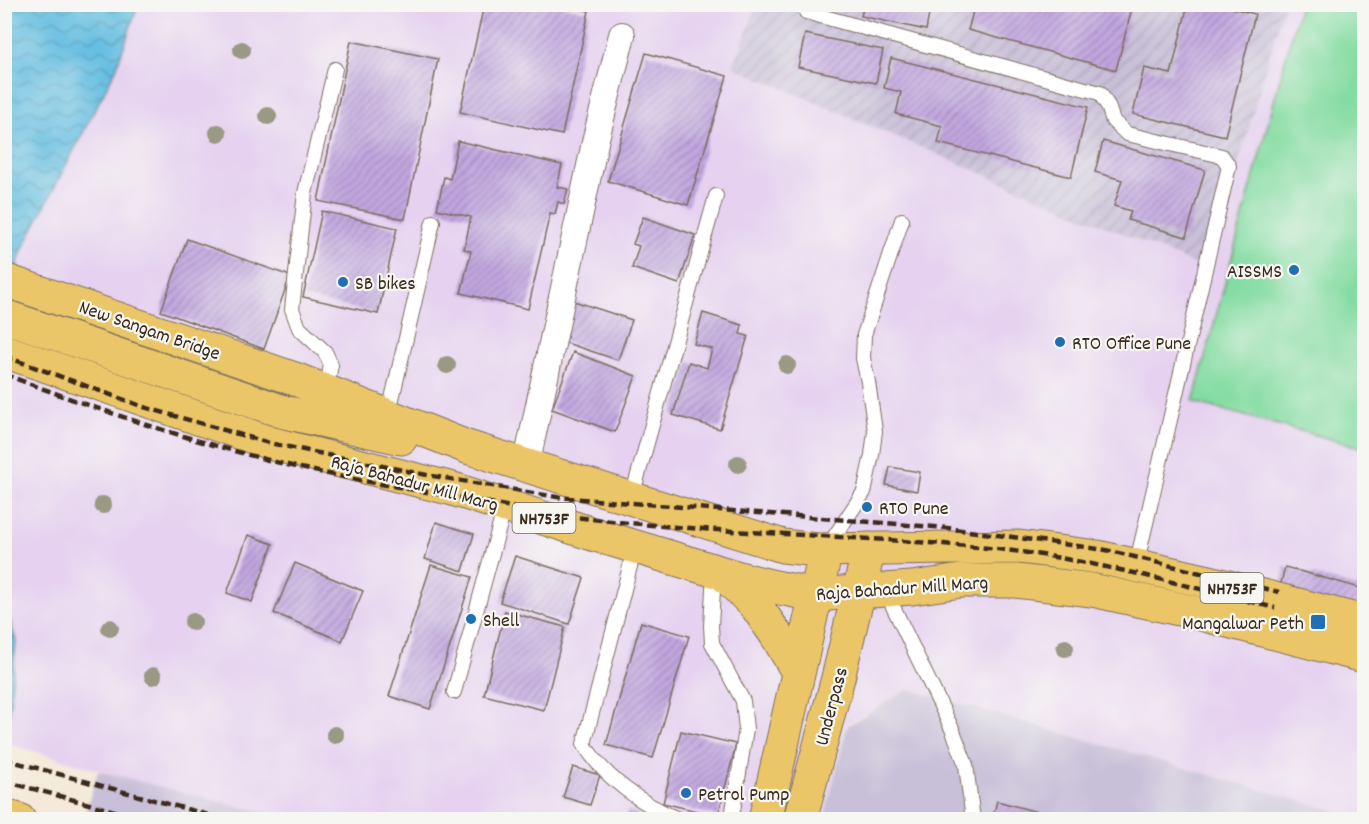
<svg xmlns="http://www.w3.org/2000/svg" width="1369" height="824" font-family="Dekko,sans-serif">
  <style>
    .built { fill: #e6d2f0 }
    .industrial { fill: url(#industrial-furrows) }
    .railway { fill: #c8bfd8 }
    .green { fill: #83dca1; stroke: #5f8360; stroke-width: 1.5 }
    .water { fill: url(#water-waves); stroke: #4f7480; stroke-width: 1.5 }
    .building { fill: url(#building-hatch) }
    .lines { fill: none; stroke-linecap: round; stroke-linejoin: round }
    .service-casing { stroke: #7c6d5f; stroke-width: 16 }
    .minor-casing { stroke: #7c6d5f; stroke-width: 28 }
    .primary-casing { stroke: #7c6d5f; stroke-width: 35 }
    .trunk-casing { stroke: #7c6d5f; stroke-width: 35 }
    .service { stroke: #fff; stroke-width: 14 }
    .minor { stroke: #fff; stroke-width: 26 }
    .primary { stroke: #ebc669; stroke-width: 33 }
    .trunk { stroke: #ebc669; stroke-width: 33 }
    .rail { stroke: #3b2a1e; stroke-width: 4.5; stroke-dasharray: 9 4.5; stroke-linecap: butt }
    .tree { fill: #999984 }
    .poi-dot { fill: #1f6fb2; stroke: #f6f6f2; stroke-width: 2 }
    .labels { text-anchor: middle; stroke-width: 4.5; stroke-linejoin: round; paint-order: stroke }
    .shield { fill: #f6f6f2; stroke: #73675e; stroke-width: 1.5 }
    .shield-label { font-size: 18px; font-weight: bold; fill: #3b2a1e }
    .poi-label { font-size: 20px; fill: #3b2a1e; stroke: #f6f6f2; text-anchor: start }
    .street-label { font-size: 20px; fill: #3b2a1e; stroke: #f6f6f2 }
  </style>
  <defs>
    <pattern id="industrial-furrows" width="10" height="10" patternUnits="userSpaceOnUse" patternTransform="scale(1.5)"><rect width="10" height="10" fill="#c8bfd8"/><path d="M-1 1l2-2M0 10L10 0M9 11l2-2" fill="none" stroke="#ada4b9"/></pattern>
    <pattern id="water-waves" width="16" height="10" patternUnits="userSpaceOnUse" patternTransform="scale(1.5)"><rect width="16" height="10" fill="#63bee1"/><path d="M0 5q4-4 8 0t8 0" fill="none" stroke="#539bb6"/></pattern>
    <pattern id="building-hatch" width="6" height="6" patternUnits="userSpaceOnUse" patternTransform="scale(1.5)"><rect width="6" height="6" fill="#c2a7e0"/><path d="M-1 1l2-2M0 6l6-6M5 7l2-2" fill="none" stroke="#9f88b5"/></pattern>
  </defs>
  <rect width="100%" height="100%" fill="#f6f6f2"/>
  <filter id="ink" filterUnits="userSpaceOnUse"><feTurbulence type="fractalNoise" baseFrequency=".0167" numOctaves="2"/><feDisplacementMap in="SourceGraphic" scale="12" xChannelSelector="R" yChannelSelector="G"/><feConvolveMatrix kernelMatrix="1 2 1 2 8 2 1 2 1" color-interpolation-filters="sRGB"/></filter>
  <filter id="wash" filterUnits="userSpaceOnUse"><feTurbulence type="fractalNoise" baseFrequency=".008" numOctaves="4" result="noise"/><feDisplacementMap in="SourceGraphic" scale="24" xChannelSelector="R" yChannelSelector="G"/><feGaussianBlur stdDeviation="1.35" result="paint"/><feColorMatrix in="noise" values="0 0 0 0 0 0 0 0 0 0 0 0 0 0 0 0 0 1.4 0 .05"/><feComposite in="paint" operator="in"/></filter>
  <g filter="url(#wash)">
    <rect width="100%" height="100%" fill="#f5ead9"/>
    <path class="built" d="M 139,5 L 1364,5 L 1364,819 L 908,689 L 846,725 L 824,819 L 289,819 L 119,776 L 5,743 L 16,641 L 4,604 L 5,305 L 22,250 L 115,69 Z"/>
    <path class="industrial" d="M 757,5 L 1284,5 L 1208,270 L 733,67 Z"/>
    <path class="railway" d="M 908,689 L 1364,819 L 1364,820 L 824,820 L 847,726 Z
      M 98,771 L 119,776 L 289,819 L 95,819 L 84,816 Z"/>
    <path class="green" d="M 1300,5 L 1364,5 L 1364,448 L 1193,402 Z"/>
    <path class="water" d="M 5,5 L 138,5 L 116,69 L 22,250 L 5,305 Z
      M 5,604 L 16,641 L 7,731 L 5,738 Z"/>
    <g id="blocks">
      <path class="building" d="M 864,4 L 931,4 L 926,30 L 861,16 Z
        M 975,4 L 1041,4 L 1060,10 L 1062,4 L 1133,4 L 1116,70 L 968,30 Z
        M 1188,4 L 1217,4 L 1255,14 L 1225,136 L 1133,114 L 1144,68 L 1171,74 Z
        M 484,5 L 559,5 L 589,11 L 562,135 L 460,112 Z
        M 805,34 L 883,50 L 876,83 L 798,67 Z
        M 351,41 L 438,59 L 405,219 L 318,201 Z
        M 646,53 L 727,76 L 688,205 L 608,181 Z
        M 891,58 L 1088,107 L 1071,177 L 938,143 L 942,126 L 896,114 L 901,92 L 884,88 Z
        M 458,141 L 562,165 L 557,187 L 568,189 L 564,204 L 558,202 L 555,214 L 550,213 L 528,309 L 461,293 L 471,251 L 464,249 L 471,217 L 437,209 L 444,177 L 450,179 Z
        M 1103,141 L 1205,170 L 1186,237 L 1128,220 L 1131,211 L 1114,206 L 1122,180 L 1095,172 Z
        M 322,211 L 397,228 L 378,314 L 303,297 Z
        M 643,217 L 695,235 L 679,284 L 632,268 L 639,246 L 633,244 Z
        M 187,239 L 290,276 L 264,349 L 161,311 Z
        M 574,301 L 632,320 L 618,360 L 560,341 Z
        M 703,313 L 742,325 L 740,334 L 748,336 L 720,429 L 673,415 L 689,362 L 707,368 L 712,349 L 694,344 Z
        M 573,352 L 636,376 L 615,432 L 552,409 Z
        M 890,467 L 920,472 L 917,491 L 886,485 Z
        M 436,522 L 474,534 L 463,571 L 425,559 Z
        M 248,535 L 273,544 L 252,602 L 227,593 Z
        M 515,556 L 584,578 L 569,624 L 500,602 Z
        M 295,563 L 363,591 L 342,641 L 274,613 Z
        M 431,565 L 472,577 L 430,709 L 389,696 Z
        M 1285,567 L 1364,589 L 1364,663 L 1268,636 Z
        M 505,611 L 565,627 L 544,710 L 484,695 Z
        M 641,622 L 689,636 L 653,758 L 606,745 Z
        M 681,731 L 736,744 L 718,816 L 663,803 Z
        M 573,767 L 600,775 L 590,805 L 563,797 Z
        M 997,801 L 1063,819 L 1063,820 L 992,820 Z
        M 628,811 L 651,819 L 650,820 L 625,820 Z"/>
    </g>
  </g>
  <g filter="url(#ink)">
    <use href="#blocks" fill-opacity="0" stroke="#7c6d5f" stroke-width="1.5"/>
    <g class="lines">
      <g class="service-casing">
        <path id="service" d="M 806,12 L 1100,93 L 1108,106 L 1113,121 L 1127,134 L 1222,156 L 1229,166 L 1136,566
          M 326,391 L 331,365 L 325,352 L 299,328 L 292,309 L 305,193 L 335,69
          M 388,416 L 433,222
          M 631,500 L 716,196
          M 635,547 L 584,744 C 604,778 643,805 680,820
          M 827,548 L 864,492 L 872,455 L 875,431 L 868,382 L 863,358 L 864,335 L 902,220
          M 714,571 L 711,626 L 712,643 L 743,701 L 746,729 L 732,817 L 729,820
          M 885,590 L 953,731 L 966,765 L 973,820
          M 454,692 L 505,506"/>
      </g>
      <g class="minor-casing">
        <path id="minor" d="M 526,466 L 596,138 L 622,35"/>
      </g>
      <g class="primary-casing">
        <path id="primary" d="M 4,816 L 19,820
          M 765,820 L 826,550
          M 800,820 L 838,678 L 869,549"/>
      </g>
      <g class="trunk-casing">
        <path id="trunk" d="M 4,280 L 295,379 L 467,447 L 783,546 L 817,550 L 1019,547 L 1098,557 L 1205,581 L 1364,622
          M 4,316 L 284,412 L 401,438
          M 4,351 L 273,444 L 453,489 L 596,535 L 739,578 L 770,586 L 815,595 L 912,588 L 961,581 L 1016,581 L 1092,590 L 1197,613 L 1364,656
          M 726,576 L 757,607 L 777,636 L 798,672"/>
      </g>
      <use href="#service" class="service"/>
      <use href="#minor" class="minor"/>
      <use href="#primary" class="primary"/>
      <use href="#trunk" class="trunk"/>
      <path class="rail" d="M 4,356 L 144,407 L 269,443 L 427,475 L 557,497 L 947,528 L 1106,550 L 1279,592
        M 4,374 C 100,411 197,443 296,467 C 349,479 403,488 456,497 C 491,503 525,510 559,515 C 701,534 845,534 988,548 C 1086,558 1180,584 1275,608
        M 4,759 L 227,820
        M 4,781 L 148,820"/>
    </g>
    <g class="tree">
      <circle cx="242" cy="50" r="9"/>
      <circle cx="268" cy="116" r="9"/>
      <circle cx="218" cy="133" r="9"/>
      <circle cx="447" cy="365" r="9"/>
      <circle cx="787" cy="365" r="9"/>
      <circle cx="738" cy="464" r="9"/>
      <circle cx="103" cy="505" r="9"/>
      <circle cx="193" cy="622" r="9"/>
      <circle cx="110" cy="628" r="9"/>
      <circle cx="1065" cy="648" r="9"/>
      <circle cx="153" cy="676" r="9"/>
      <circle cx="335" cy="735" r="9"/>
    </g>
  </g>
  <g class="poi-dot">
    <circle cx="1294" cy="270" r="6"/>
    <circle cx="343" cy="282" r="6"/>
    <circle cx="1060" cy="342" r="6"/>
    <circle cx="867" cy="507" r="6"/>
    <circle cx="471" cy="619" r="6"/>
    <rect x="1310" y="614" width="16" height="16" rx="3"/>
    <circle cx="686" cy="793" r="6"/>
  </g>
  <g class="labels">
    <g class="shield">
      <rect x="512.5" y="503" width="63" height="30" rx="4.5"/>
      <rect x="1200.5" y="573" width="63" height="30" rx="4.5"/>
    </g>
    <g class="shield-label">
      <text x="544" y="524">NH753F</text>
      <text x="1232" y="594">NH753F</text>
    </g>
    <g class="poi-label">
      <text x="1282" y="277" text-anchor="end">AISSMS</text>
      <text x="355" y="289">SB bikes</text>
      <text x="1072" y="349">RTO Office Pune</text>
      <text x="879" y="514">RTO Pune</text>
      <text x="483" y="626">Shell</text>
      <text x="1304" y="629" text-anchor="end">Mangalwar Peth</text>
      <text x="698" y="800">Petrol Pump</text>
    </g>
    <g class="street-label">
      <text transform="translate(150 329) rotate(19)" y="7">New Sangam Bridge</text>
      <text transform="translate(415 482) rotate(15)" y="7">Raja Bahadur Mill Marg</text>
      <text transform="translate(902 587) rotate(-4)" y="7">Raja Bahadur Mill Marg</text>
      <text transform="translate(830 706) rotate(-75)" y="7">Underpass</text>
    </g>
  </g>
  <rect width="1369" height="824" fill="none" stroke="#f6f6f2" stroke-width="24"/>
</svg>
